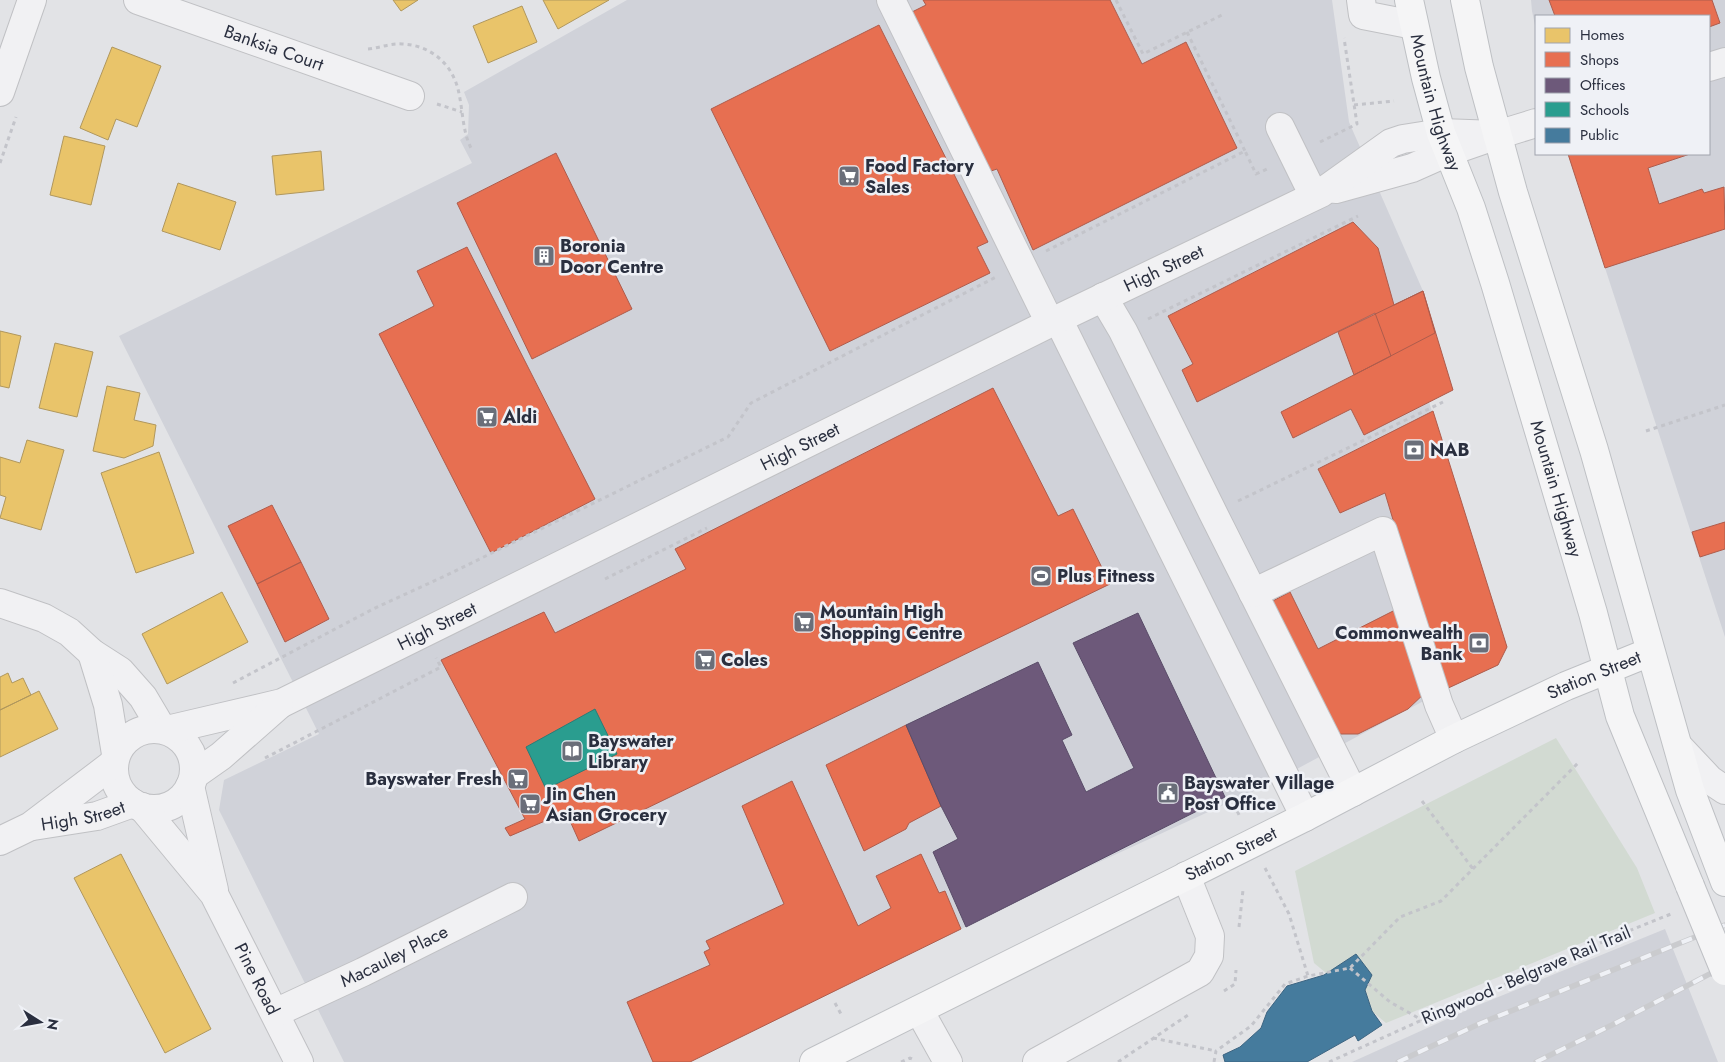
<svg xmlns="http://www.w3.org/2000/svg" width="1725" height="1062" font-family="Jost,sans-serif">
  <style>
    .built { fill: #d0d2d9 }
    .green { fill: #d2dad2 }
    .homes { fill: #e9c46a; stroke: #b0975d }
    .shops { fill: #e76f51; stroke: #ae5c4c }
    .offices { fill: #6d597a; stroke: #594c68 }
    .schools { fill: #2a9d8f; stroke: #2a7c77 }
    .public { fill: #457b9d; stroke: #3d6481 }
    .lines { fill: none; stroke-linecap: round; stroke-linejoin: round }
    .minor-casing { stroke: #c0c1c4; stroke-width: 30 }
    .major-casing { stroke: #bec0c4; stroke-width: 30 }
    .path { stroke: #c3c4ca; stroke-width: 3; stroke-dasharray: 4 4; stroke-linecap: butt }
    .minor { stroke: #f1f1f3; stroke-width: 28 }
    .major { stroke: #f5f5f6; stroke-width: 28 }
    .rail-casing { stroke: #cacbce; stroke-width: 5.5 }
    .rail { stroke: #eff1f6; stroke-width: 4; stroke-dasharray: 11; stroke-linecap: butt }
    .major-bridge-casing { stroke: #bec0c4; stroke-width: 30; stroke-linecap: butt }
    .major-bridge { stroke: #f5f5f6; stroke-width: 28 }
    .labels { text-anchor: middle; stroke-width: 5; stroke-linejoin: round; paint-order: stroke }
    .street-label { font-size: 18px; fill: #2a2f3f; stroke: #eff1f6 }
    .poi-label { font-size: 18px; font-weight: bold; fill: #2a2f3f; stroke: #eff1f6; text-anchor: start }
  </style>
  <rect width="100%" height="100%" fill="#e2e3e6"/>
  <path class="built" d="M 627,0 L 1332,0 L 1349,122 L 1423,291 L 1453,390 L 1429,402 L 1507,647 L 1498,665 L 1444,690 L 1267,785 L 1086,868 L 690,1062 L 344,1062 L 219,810 L 224,780 L 319,734 L 119,336 L 472,163 L 460,140 L 468,134 L 469,105 L 464,92 Z
    M 1531,0 L 1725,0 L 1725,637 L 1568,154 L 1709,154 L 1709,16 L 1536,16 L 1536,30 L 1532,11 Z
    M 1665,929 L 1718,1062 L 1352,1062 L 1476,1006 Z"/>
  <path class="green" d="M 1556,738 L 1637,868 L 1655,913 L 1386,1023 L 1314,963 L 1295,871 Z"/>
  <path class="homes" d="M 393,0 L 418,0 L 401,11 Z
    M 543,0 L 609,0 L 558,29 Z
    M 522,6 L 537,42 L 488,63 L 473,26 Z
    M 112,47 L 161,66 L 137,127 L 116,119 L 108,140 L 80,128 Z
    M 64,136 L 105,146 L 91,205 L 50,195 Z
    M 321,151 L 324,190 L 276,195 L 272,156 Z
    M 178,183 L 236,202 L 220,250 L 162,231 Z
    M 0,331 L 21,336 L 9,388 L 0,386 Z
    M 55,343 L 93,352 L 77,417 L 39,408 Z
    M 107,386 L 140,393 L 134,420 L 156,425 L 153,446 L 124,458 L 93,451 Z
    M 27,440 L 64,450 L 41,530 L 0,518 L 6,497 L 0,495 L 0,457 L 20,463 Z
    M 159,452 L 194,553 L 136,573 L 101,473 Z
    M 222,592 L 248,642 L 167,684 L 142,634 Z
    M 8,673 L 12,683 L 23,678 L 31,695 L 0,710 L 0,677 Z
    M 39,691 L 58,729 L 0,757 L 0,710 Z
    M 121,854 L 211,1029 L 165,1053 L 74,878 Z"/>
  <path class="shops" d="M 923,0 L 1110,0 L 1142,64 L 1186,42 L 1237,148 L 1033,250 L 997,169 L 991,171 L 908,14 L 926,5 Z
    M 1549,0 L 1712,0 L 1720,23 L 1709,27 L 1709,16 L 1555,16 Z
    M 879,25 L 988,242 L 977,247 L 990,273 L 830,351 L 711,109 Z
    M 556,153 L 632,309 L 532,359 L 457,203 Z
    M 1568,154 L 1690,154 L 1648,168 L 1659,204 L 1702,189 L 1704,193 L 1724,187 L 1725,229 L 1605,268 Z
    M 1353,222 L 1378,248 L 1394,305 L 1423,291 L 1453,390 L 1364,435 L 1351,409 L 1293,438 L 1281,412 L 1391,356 L 1375,313 L 1197,402 L 1182,370 L 1193,364 L 1168,316 Z
    M 467,247 L 595,499 L 491,553 L 379,334 L 434,306 L 417,271 Z
    M 1423,291 L 1435,333 L 1354,375 L 1338,332 Z
    M 993,388 L 1058,516 L 1073,509 L 1110,584 L 579,841 L 566,812 L 510,836 L 505,828 L 525,819 L 441,660 L 544,612 L 555,633 L 686,569 L 675,549 Z
    M 1433,411 L 1507,647 L 1498,665 L 1444,690 L 1385,493 L 1340,513 L 1318,469 Z
    M 272,505 L 301,562 L 257,584 L 228,526 Z
    M 1725,522 L 1725,549 L 1700,557 L 1692,532 Z
    M 301,562 L 329,619 L 285,642 L 257,584 Z
    M 1290,592 L 1318,649 L 1403,606 L 1428,690 L 1408,709 L 1358,734 L 1330,734 L 1267,604 Z
    M 906,725 L 941,806 L 909,823 L 906,829 L 864,851 L 826,765 Z
    M 792,781 L 858,926 L 891,908 L 876,876 L 921,854 L 939,893 L 945,891 L 961,929 L 690,1062 L 653,1062 L 627,1002 L 710,965 L 704,952 L 710,949 L 706,941 L 784,904 L 742,806 Z"/>
  <path class="offices" d="M 1138,613 L 1225,797 L 966,927 L 933,852 L 958,839 L 941,806 L 906,725 L 1038,662 L 1072,735 L 1062,740 L 1086,792 L 1134,768 L 1073,643 Z"/>
  <path class="schools" d="M 595,709 L 617,754 L 546,789 L 526,747 Z"/>
  <path class="public" d="M 1356,954 L 1372,975 L 1365,990 L 1372,1011 L 1382,1025 L 1358,1041 L 1355,1035 L 1307,1062 L 1225,1062 L 1223,1055 L 1240,1047 L 1261,1028 L 1267,1012 L 1287,986 L 1324,975 Z"/>
  <g class="lines">
    <g class="minor-casing">
      <g id="minor">
        <path id="s1" d="M 138,0 L 410,96"/>
        <path d="M 891,0 L 1050,323"/>
        <path d="M 1361,0 L 1363,15 L 1414,25"/>
        <path d="M 1709,67 L 1725,62"/>
        <path d="M 0,92 L 32,0"/>
        <path d="M 1280,127 L 1314,196"/>
        <path d="M 1336,189 L 1412,168 L 1448,152 L 1497,135 L 1536,123"/>
        <path d="M 1103,297 L 1123,331 L 1213,513 L 1353,792"/>
        <path d="M 1058,319 L 1305,817"/>
        <path d="M 1253,593 L 1383,531 L 1439,705 L 1454,739"/>
        <path d="M 0,603 L 44,618 L 69,632 L 92,653 L 120,671 L 143,697 L 162,729"/>
        <path d="M 92,653 L 108,705 L 116,754"/>
        <circle cx="154" cy="769" r="40"/>
        <path id="s2" d="M 167,730 L 282,703 L 1058,319 L 1321,193 L 1391,143 L 1403,139 L 1441,133 L 1497,135"/>
        <path d="M 1679,747 L 1710,780 L 1725,790"/>
        <path d="M 194,775 L 221,756 L 279,705"/>
        <path d="M 190,786 L 214,890"/>
        <path id="s3" d="M 142,807 L 214,894 L 299,1062"/>
        <path id="s4" d="M 33,826 L 97,816 L 133,803"/>
        <path d="M 0,841 L 31,826 L 114,763"/>
        <path d="M 919,1010 L 948,1062"/>
        <path id="s5" d="M 275,1013 L 363,972 L 513,897"/>
        <path d="M 1037,1062 L 1200,972 L 1209,956 L 1210,936 L 1186,876"/>
      </g>
    </g>
    <g class="major-casing">
      <g id="major">
        <path id="s6" d="M 1409,0 L 1426,78 L 1441,133 L 1471,208 L 1495,283 L 1593,613 L 1620,716 L 1690,886"/>
        <path d="M 1465,0 L 1479,67 L 1513,192 L 1594,450 L 1690,790 L 1725,882"/>
        <path id="s7" d="M 814,1062 L 1305,817 L 1454,739 L 1566,686 L 1650,652"/>
      </g>
    </g>
    <path class="path" d="M 1116,0 L 1143,54 L 1224,14
      M 1187,32 L 1245,151
      M 368,49 C 380,48 390,43 402,44 C 429,45 451,62 458,89 C 463,109 462,130 471,148
      M 437,104 L 462,112
      M 1354,105 L 1394,101
      M 1320,142 L 1357,124 L 1344,38
      M 0,163 L 16,117
      M 1046,251 L 1245,151 L 1256,174 L 1267,169
      M 1148,319 L 1358,216
      M 1646,431 L 1725,405
      M 1238,501 L 1443,402
      M 605,579 L 707,528
      M 233,683 L 373,609 L 447,575 L 728,437 L 751,403 L 996,277
      M 265,758 L 441,667 L 436,658
      M 1422,801 L 1473,869
      M 1234,804 L 1240,817
      M 1265,868 L 1289,914 L 1308,976
      M 1239,927 L 1243,890
      M 1350,968 L 1390,1002 L 1422,1020
      M 1224,991 L 1235,984 L 1236,970
      M 835,1003 L 842,1016
      M 1153,1038 L 1216,1051
      M 901,1062 L 910,1058 L 912,1059
      M 1118,1062 L 1188,1015
      M 1214,1062 L 1216,1051 L 1251,1026 L 1285,984 L 1308,976 L 1350,968 L 1400,917 L 1441,901 L 1578,763
      M 1329,1062 L 1422,1020 L 1621,934 L 1671,914"/>
    <use href="#minor" class="minor"/>
    <use href="#major" class="major"/>
    <g class="rail-casing">
      <path id="rail" d="M 1398,1062 L 1481,1023 L 1725,925
        M 1536,1062 L 1612,1025 L 1725,966"/>
    </g>
    <use href="#rail" class="rail"/>
    <g class="major-bridge-casing">
      <path id="major-bridge" d="M 1690,886 L 1725,971"/>
    </g>
    <use href="#major-bridge" class="major-bridge"/>
  </g>
  <defs>
    <g id="supermarket-square" transform="scale(1.125)"><rect x="-9" y="-9" width="18" height="18" rx="4" fill="#6a6e79" stroke="#eff1f6"/><path d="M-6-5.5h2.5l.6 2H6L4.5 2H-2.5L-4.4-4H-6ZM-1.5 3.2a1.3 1.3 0 1 0 .1 0ZM3 3.2a1.3 1.3 0 1 0 .1 0Z" fill="#fff"/></g>
    <g id="building-square" transform="scale(1.125)"><rect x="-9" y="-9" width="18" height="18" rx="4" fill="#6a6e79" stroke="#eff1f6"/><path d="M-4-6H4V6H1V3H-1V6H-4ZM-2.5-4.3h1.7v1.8h-1.7ZM.8-4.3h1.7v1.8H.8ZM-2.5-1h1.7V.8h-1.7ZM.8-1h1.7V.8H.8Z" fill="#fff"/></g>
    <g id="bank-square" transform="scale(1.125)"><rect x="-9" y="-9" width="18" height="18" rx="4" fill="#6a6e79" stroke="#eff1f6"/><path d="M-6-4H6V4H-6ZM0-2.3a2.3 2.3 0 1 0 0 4.6a2.3 2.3 0 1 0 0-4.6Z" fill="#fff"/></g>
    <g id="stadium-square" transform="scale(1.125)"><rect x="-9" y="-9" width="18" height="18" rx="4" fill="#6a6e79" stroke="#eff1f6"/><path d="M0-5a6.5 5 0 1 0 0 10a6.5 5 0 1 0 0-10ZM-3.5-1.8h7v3.6h-7Z" fill="#fff"/></g>
    <g id="library-square" transform="scale(1.125)"><rect x="-9" y="-9" width="18" height="18" rx="4" fill="#6a6e79" stroke="#eff1f6"/><path d="M-6-4Q-3-5.5-.7-3.5V5Q-3 3-6 4ZM6-4Q3-5.5 .7-3.5V5Q3 3 6 4Z" fill="#fff"/></g>
    <g id="civic-square" transform="scale(1.125)"><rect x="-9" y="-9" width="18" height="18" rx="4" fill="#6a6e79" stroke="#eff1f6"/><path d="M-.6-6.5H3V-4.5H.6V-3L4-1V1h2V6H-6V1h2V-1L-.6-3ZM-1.2 2.5V6h2.4V2.5Z" fill="#fff"/></g>
  </defs>
  <g fill-rule="evenodd">
    <use href="#supermarket-square" x="849" y="176"/>
    <use href="#building-square" x="544" y="256"/>
    <use href="#supermarket-square" x="487" y="417"/>
    <use href="#bank-square" x="1414" y="450"/>
    <use href="#stadium-square" x="1041" y="576"/>
    <use href="#supermarket-square" x="804" y="622"/>
    <use href="#bank-square" x="1479" y="643"/>
    <use href="#supermarket-square" x="705" y="660"/>
    <use href="#library-square" x="572" y="751"/>
    <use href="#supermarket-square" x="518" y="779"/>
    <use href="#civic-square" x="1168" y="793"/>
    <use href="#supermarket-square" x="530" y="804"/>
  </g>
  <g class="labels">
    <g class="street-label">
      <text dy="6" stroke="none"><textPath href="#s1" startOffset="144">Banksia Court</textPath></text>
      <text dy="6" stroke="none"><textPath href="#s6" startOffset="106">Mountain Highway</textPath></text>
      <text dy="6" stroke="none"><textPath href="#s2" startOffset="1101">High Street</textPath></text>
      <text dy="6" stroke="none"><textPath href="#s2" startOffset="696">High Street</textPath></text>
      <text dy="6" stroke="none"><textPath href="#s6" startOffset="511">Mountain Highway</textPath></text>
      <text dy="6" stroke="none"><textPath href="#s2" startOffset="291">High Street</textPath></text>
      <text dy="6" stroke="none"><textPath href="#s7" startOffset="871">Station Street</textPath></text>
      <text dy="6" stroke="none"><textPath href="#s4" startOffset="51">High Street</textPath></text>
      <text dy="6" stroke="none"><textPath href="#s7" startOffset="466">Station Street</textPath></text>
      <text dy="6" stroke="none"><textPath href="#s5" startOffset="132">Macauley Place</textPath></text>
      <text transform="translate(1526 975) rotate(-23)" y="6">Ringwood - Belgrave Rail Trail</text>
      <text dy="6" stroke="none"><textPath href="#s3" startOffset="208">Pine Road</textPath></text>
    </g>
    <g class="poi-label">
      <text x="865" y="172">Food Factory<tspan x="865" dy="21">Sales</tspan></text>
      <text x="560" y="252">Boronia<tspan x="560" dy="21">Door Centre</tspan></text>
      <text x="503" y="423">Aldi</text>
      <text x="1430" y="456">NAB</text>
      <text x="1057" y="582">Plus Fitness</text>
      <text x="820" y="618">Mountain High<tspan x="820" dy="21">Shopping Centre</tspan></text>
      <text x="1463" y="639" text-anchor="end">Commonwealth<tspan x="1463" dy="21">Bank</tspan></text>
      <text x="721" y="666">Coles</text>
      <text x="588" y="747">Bayswater<tspan x="588" dy="21">Library</tspan></text>
      <text x="502" y="785" text-anchor="end">Bayswater Fresh</text>
      <text x="1184" y="789">Bayswater Village<tspan x="1184" dy="21">Post Office</tspan></text>
      <text x="546" y="800">Jin Chen<tspan x="546" dy="21">Asian Grocery</tspan></text>
    </g>
  </g>
  <rect x="1535" y="15" width="175" height="140" fill="#eff1f6" stroke="#a0a3ad"/>
  <rect x="1545" y="28" width="25" height="15" fill="#e9c46a" stroke="#a0a3ad"/>
  <text x="1580" y="40" font-size="15" fill="#2a2f3f">Homes</text>
  <rect x="1545" y="52" width="25" height="15" fill="#e76f51" stroke="#a0a3ad"/>
  <text x="1580" y="65" font-size="15" fill="#2a2f3f">Shops</text>
  <rect x="1545" y="78" width="25" height="15" fill="#6d597a" stroke="#a0a3ad"/>
  <text x="1580" y="90" font-size="15" fill="#2a2f3f">Offices</text>
  <rect x="1545" y="102" width="25" height="15" fill="#2a9d8f" stroke="#a0a3ad"/>
  <text x="1580" y="115" font-size="15" fill="#2a2f3f">Schools</text>
  <rect x="1545" y="128" width="25" height="15" fill="#457b9d" stroke="#a0a3ad"/>
  <text x="1580" y="140" font-size="15" fill="#2a2f3f">Public</text>
  <g transform="translate(40 1022) rotate(101)" stroke="#eff1f6" stroke-width="4" paint-order="stroke">
  <path d="M0-4L9 19L0 12L-9 19Z" fill="#2a2f3f"/>
  <text y="-8" font-size="14" font-weight="bold" text-anchor="middle" fill="#2a2f3f">N</text>
  </g>
</svg>
